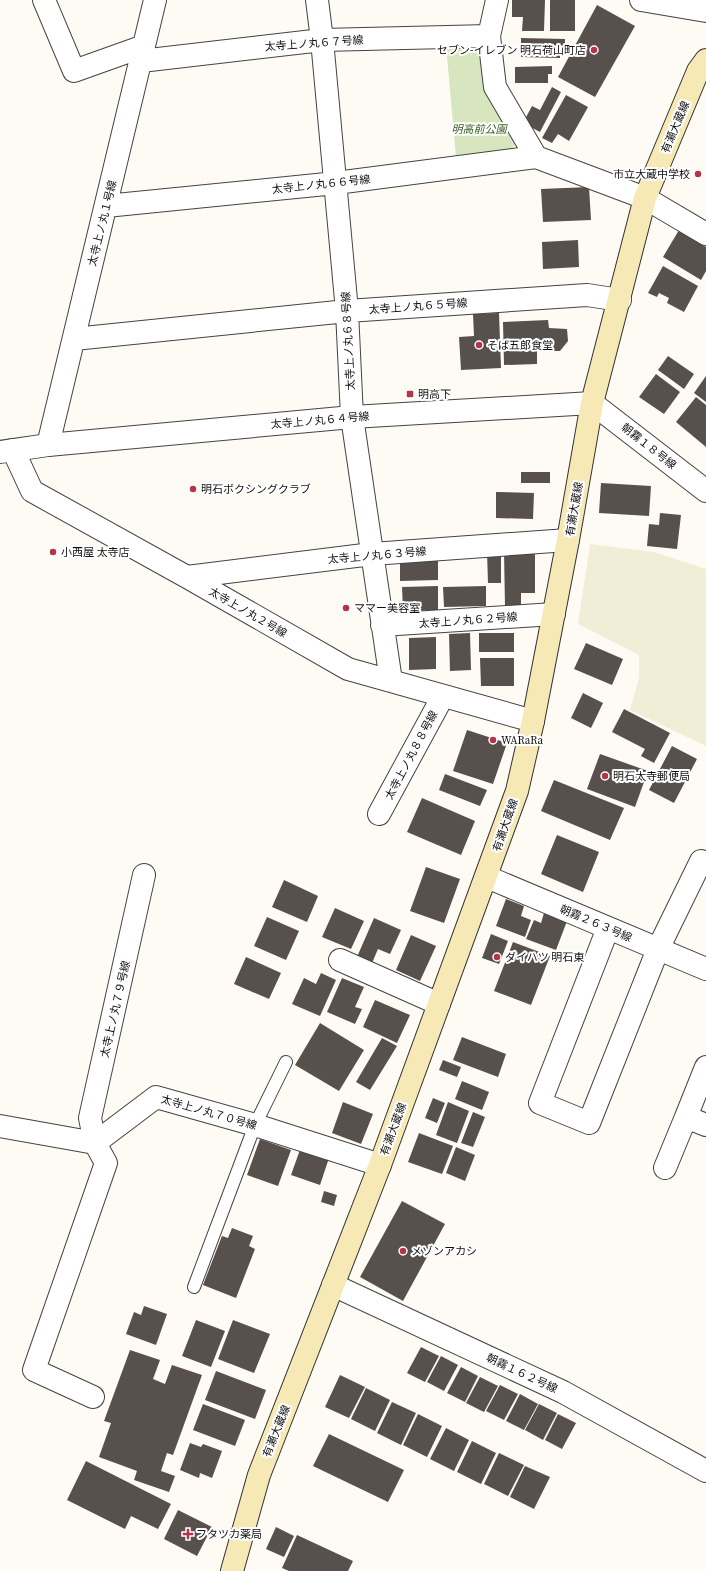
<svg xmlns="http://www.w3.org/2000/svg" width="706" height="1571" font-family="'Source Serif 4','Noto Sans JP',serif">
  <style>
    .farmland { fill: #f2edd6 }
    .green { fill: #d8e6c0 }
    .building { fill: #58504d }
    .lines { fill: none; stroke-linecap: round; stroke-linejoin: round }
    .service-casing { stroke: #434343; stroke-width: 14 }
    .minor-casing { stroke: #434343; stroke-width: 24 }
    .tertiary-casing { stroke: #434343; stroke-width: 24 }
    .secondary-casing { stroke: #323232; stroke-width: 24 }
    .service { stroke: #fff; stroke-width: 12 }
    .minor { stroke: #fff; stroke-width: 22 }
    .tertiary { stroke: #fff; stroke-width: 22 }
    .secondary { stroke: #f7e9b6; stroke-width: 22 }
    .poi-dot { fill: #b33547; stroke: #fff; stroke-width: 1.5 }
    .labels { text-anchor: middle; stroke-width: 4; stroke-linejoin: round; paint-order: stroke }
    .street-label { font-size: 11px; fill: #101010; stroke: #fff }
    .poi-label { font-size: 11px; fill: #101010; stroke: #fff; text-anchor: start }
    .park-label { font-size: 11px; font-style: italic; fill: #386226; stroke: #fff }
  </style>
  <rect width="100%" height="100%" fill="#fefbf4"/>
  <path class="farmland" d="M 590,544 L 654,552 L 706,569 L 706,746 L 630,710 L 639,678 L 639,655 L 578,624 Z"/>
  <path class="green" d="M 485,43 L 492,94 L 515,145 L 506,153 L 456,158 L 446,45 Z"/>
  <path class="building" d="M 512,0 L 545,0 L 544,31 L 522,31 L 523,17 L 512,17 Z
    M 550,0 L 575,0 L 575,31 L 550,31 Z
    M 597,5 L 635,26 L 595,97 L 558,77 Z
    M 521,38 L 565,39 L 565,46 L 560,46 L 560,58 L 521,57 Z
    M 552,66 L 552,74 L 548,74 L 548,83 L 515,83 L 515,67 Z
    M 552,87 L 561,92 L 540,132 L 523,123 L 532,106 L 540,110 Z
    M 566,95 L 588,107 L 569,141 L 558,134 L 552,143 L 542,138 Z
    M 589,187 L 591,220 L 543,222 L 541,189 Z
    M 679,230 L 706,247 L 706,271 L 701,280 L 663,257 Z
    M 578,240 L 579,267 L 543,269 L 542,242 Z
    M 663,266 L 698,286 L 684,312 L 667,303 L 669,298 L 659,293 L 657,297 L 648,293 Z
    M 499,313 L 501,368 L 461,370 L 459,337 L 474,336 L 473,314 Z
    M 548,320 L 549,328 L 567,329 L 568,341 L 560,351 L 537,351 L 537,364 L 504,365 L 503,322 Z
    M 668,356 L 694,374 L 684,389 L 658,370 Z
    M 656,374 L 680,392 L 664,414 L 639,397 Z
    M 706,376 L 706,402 L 694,393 Z
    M 696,397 L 706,405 L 706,447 L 676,422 Z
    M 521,472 L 550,472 L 550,483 L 521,483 Z
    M 601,483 L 651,486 L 649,516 L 599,513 Z
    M 496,492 L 534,493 L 533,519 L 496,518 Z
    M 660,513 L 681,515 L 677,549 L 647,546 L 649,524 L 659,525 Z
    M 535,550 L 535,593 L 521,593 L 521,606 L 505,607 L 504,551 Z
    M 501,551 L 501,583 L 488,583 L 487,552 Z
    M 438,558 L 438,580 L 400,581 L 400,559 Z
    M 438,586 L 438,610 L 403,611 L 402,587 Z
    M 486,586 L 486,606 L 444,607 L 443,587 Z
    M 470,633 L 471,670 L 450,671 L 449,634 Z
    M 479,633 L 514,633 L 514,652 L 479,652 Z
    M 436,637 L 436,669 L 409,670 L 409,638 Z
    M 586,643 L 623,659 L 612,685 L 574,669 Z
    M 480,658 L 514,658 L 514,686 L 481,686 Z
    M 583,693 L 603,703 L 591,728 L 571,718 Z
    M 624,709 L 670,733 L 654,763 L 641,756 L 645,749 L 612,732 Z
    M 467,730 L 507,743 L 493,784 L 453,771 Z
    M 672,746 L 697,759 L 674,803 L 649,790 Z
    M 600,754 L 648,771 L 635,807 L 587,789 Z
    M 445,774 L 487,790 L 480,806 L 439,790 Z
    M 554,780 L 624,808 L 610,840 L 541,811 Z
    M 422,798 L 475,821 L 461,855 L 407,832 Z
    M 557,835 L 599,852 L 583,892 L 541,874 Z
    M 426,867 L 460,879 L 444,923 L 410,911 Z
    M 284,880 L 318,896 L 307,922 L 272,907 Z
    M 506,899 L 524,906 L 521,916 L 531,920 L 525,937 L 496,926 Z
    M 335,908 L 364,921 L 351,949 L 322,937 Z
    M 544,913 L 567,921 L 556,950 L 526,939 L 534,920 L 541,923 Z
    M 267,917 L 299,931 L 286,960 L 254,946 Z
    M 374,918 L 401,930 L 390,954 L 378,949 L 372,963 L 357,957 Z
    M 491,934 L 508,941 L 499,964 L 482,958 Z
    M 411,935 L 436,946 L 420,981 L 396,970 Z
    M 513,942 L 550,956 L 531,1005 L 494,991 Z
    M 246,957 L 281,973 L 269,999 L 234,984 Z
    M 321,973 L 336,980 L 320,1016 L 292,1004 L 304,978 L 316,984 Z
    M 342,978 L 364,987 L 355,1007 L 362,1009 L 355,1024 L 327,1012 Z
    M 375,1000 L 410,1015 L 397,1043 L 363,1027 Z
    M 320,1023 L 364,1050 L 339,1091 L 295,1065 Z
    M 462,1037 L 506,1054 L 498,1077 L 453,1060 Z
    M 382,1038 L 397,1046 L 370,1090 L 356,1082 Z
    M 443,1060 L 461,1067 L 457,1077 L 439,1070 Z
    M 462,1081 L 489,1092 L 482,1110 L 455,1099 Z
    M 433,1098 L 445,1103 L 437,1123 L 425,1118 Z
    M 343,1102 L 373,1114 L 361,1144 L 332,1133 Z
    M 448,1102 L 469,1111 L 457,1143 L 436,1135 Z
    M 473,1112 L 485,1117 L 473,1147 L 461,1143 Z
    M 419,1133 L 453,1146 L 442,1174 L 408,1162 Z
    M 260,1139 L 291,1150 L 278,1186 L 247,1175 Z
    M 301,1147 L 329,1158 L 320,1185 L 291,1175 Z
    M 456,1147 L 475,1155 L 465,1181 L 446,1173 Z
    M 324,1191 L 337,1195 L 334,1206 L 321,1202 Z
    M 402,1201 L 445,1224 L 403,1301 L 360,1277 Z
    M 232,1228 L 253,1236 L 249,1246 L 255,1249 L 236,1298 L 203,1285 L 222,1236 L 228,1238 Z
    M 144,1306 L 167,1314 L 156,1345 L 126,1334 L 134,1312 L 141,1315 Z
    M 196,1320 L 225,1331 L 211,1367 L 182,1356 Z
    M 233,1320 L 270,1334 L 254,1373 L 218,1359 Z
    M 421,1347 L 439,1356 L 425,1382 L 407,1373 Z
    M 130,1350 L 160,1360 L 153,1379 L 165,1384 L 172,1365 L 202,1375 L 173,1455 L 167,1453 L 161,1471 L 175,1476 L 169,1492 L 134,1480 L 137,1471 L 99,1457 L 111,1423 L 104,1421 Z
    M 441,1356 L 458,1365 L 444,1391 L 427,1382 Z
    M 461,1367 L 478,1376 L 465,1402 L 447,1393 Z
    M 216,1371 L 266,1390 L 255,1419 L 205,1400 Z
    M 340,1375 L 365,1387 L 349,1418 L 325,1407 Z
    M 480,1377 L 498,1386 L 484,1412 L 466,1403 Z
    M 500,1385 L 518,1394 L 504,1420 L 486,1411 Z
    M 366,1388 L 390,1400 L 375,1431 L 351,1419 Z
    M 520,1394 L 538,1404 L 524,1430 L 506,1421 Z
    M 392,1402 L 416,1413 L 401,1445 L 377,1433 Z
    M 203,1404 L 245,1420 L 235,1446 L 193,1430 Z
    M 539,1404 L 557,1413 L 543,1440 L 525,1430 Z
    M 418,1414 L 442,1426 L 427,1457 L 403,1445 Z
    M 558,1414 L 576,1423 L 562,1449 L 545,1440 Z
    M 446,1428 L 469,1440 L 454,1471 L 430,1459 Z
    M 329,1434 L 404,1470 L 388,1502 L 313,1466 Z
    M 472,1441 L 496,1453 L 481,1484 L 457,1472 Z
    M 190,1443 L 201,1447 L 203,1444 L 222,1451 L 212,1478 L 200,1473 L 199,1478 L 180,1470 Z
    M 499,1453 L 524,1465 L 508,1496 L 484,1484 Z
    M 86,1461 L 171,1504 L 158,1529 L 131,1516 L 125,1529 L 67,1500 Z
    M 525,1466 L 550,1477 L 534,1509 L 510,1497 Z
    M 178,1510 L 212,1527 L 197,1556 L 164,1539 Z
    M 276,1527 L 294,1536 L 284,1557 L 266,1549 Z
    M 297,1535 L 353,1561 L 348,1571 L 289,1571 L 282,1568 Z"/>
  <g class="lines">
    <g class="service-casing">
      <path id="service" d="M 194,1287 L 255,1125 L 286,1062"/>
    </g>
    <g class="minor-casing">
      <path id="minor" d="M 44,0 L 74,71 L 144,46
        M 317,0 L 322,40 L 347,311 L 352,417 L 391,681
        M 497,0 L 489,36 L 495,87 L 536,157 L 645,198 L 706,234
        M 641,0 L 706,11
        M 141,61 L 322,40 L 489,36
        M 106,206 L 336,183 L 536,157
        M 74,339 L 347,311 L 587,295 L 620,300
        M 48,445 L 155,0
        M 13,450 L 32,491 L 187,577 L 348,669 L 533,721
        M 187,577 L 372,554 L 568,540
        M 382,625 L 554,614
        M 379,814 L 443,696
        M 487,877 L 706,969
        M 608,928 L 540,1103 L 589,1123 L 658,949 L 701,861
        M 340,960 L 439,1004
        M 706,1067 L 686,1117 L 706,1125
        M 0,1126 L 95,1143 L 156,1097 L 255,1125 L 380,1165
        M 665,1168 L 686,1117
        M 333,1285 L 563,1392 L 706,1471
        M 93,1397 L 34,1370 L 106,1163 L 95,1143 L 90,1118 L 144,875"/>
    </g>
    <g class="tertiary-casing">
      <path id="tertiary" d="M 0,452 L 48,445 L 352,417 L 592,403 L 706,491"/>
    </g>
    <g class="secondary-casing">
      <path id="secondary" d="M 232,1571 L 259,1475 L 380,1165 L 517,791 L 533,721 L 568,540 L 592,403 L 645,198 L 698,71 L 706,60"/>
    </g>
    <use href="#service" class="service"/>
    <use href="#minor" class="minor"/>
    <use href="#tertiary" class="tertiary"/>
    <use href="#secondary" class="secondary"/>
  </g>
  <g class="poi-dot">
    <circle cx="594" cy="50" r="4"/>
    <circle cx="698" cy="174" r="4"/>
    <circle cx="479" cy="345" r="4"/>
    <rect x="406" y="390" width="8" height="8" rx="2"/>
    <circle cx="193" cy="489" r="4"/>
    <circle cx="53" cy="552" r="4"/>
    <circle cx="346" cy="608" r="4"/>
    <circle cx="493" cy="740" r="4"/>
    <circle cx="605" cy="776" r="4"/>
    <circle cx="497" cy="957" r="4"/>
    <circle cx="403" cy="1251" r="4"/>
    <path d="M186 1528h4v4h4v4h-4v4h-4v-4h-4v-4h4z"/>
  </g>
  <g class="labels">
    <g class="street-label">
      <text transform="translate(314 43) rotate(-4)" y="4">太寺上ノ丸６７号線</text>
      <text transform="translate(675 127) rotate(-67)" y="4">有瀬大蔵線</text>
      <text transform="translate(321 184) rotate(-6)" y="4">太寺上ノ丸６６号線</text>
      <text transform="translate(102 223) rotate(-76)" y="4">太寺上ノ丸１号線</text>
      <text transform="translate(418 306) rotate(-4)" y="4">太寺上ノ丸６５号線</text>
      <text transform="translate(348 341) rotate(-93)" y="4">太寺上ノ丸６８号線</text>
      <text transform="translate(320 420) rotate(-5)" y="4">太寺上ノ丸６４号線</text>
      <text transform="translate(649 446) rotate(38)" y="4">朝霧１８号線</text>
      <text transform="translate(574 509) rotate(-80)" y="4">有瀬大蔵線</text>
      <text transform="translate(377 555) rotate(-5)" y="4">太寺上ノ丸６３号線</text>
      <text transform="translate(248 612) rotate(30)" y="4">太寺上ノ丸２号線</text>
      <text transform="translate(468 620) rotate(-4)" y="4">太寺上ノ丸６２号線</text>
      <text transform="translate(411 755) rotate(-62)" y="4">太寺上ノ丸８８号線</text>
      <text transform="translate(505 825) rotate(-71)" y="4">有瀬大蔵線</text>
      <text transform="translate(596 923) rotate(23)" y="4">朝霧２６３号線</text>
      <text transform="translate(115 1009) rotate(-77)" y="4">太寺上ノ丸７９号線</text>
      <text transform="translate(209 1112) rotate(16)" y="4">太寺上ノ丸７０号線</text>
      <text transform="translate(393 1129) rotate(-70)" y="4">有瀬大蔵線</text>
      <text transform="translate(522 1373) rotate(25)" y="4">朝霧１６２号線</text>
      <text transform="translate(276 1431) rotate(-68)" y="4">有瀬大蔵線</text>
    </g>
    <g class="poi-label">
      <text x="586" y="54" text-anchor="end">セブン-イレブン 明石荷山町店</text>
      <text x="690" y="178" text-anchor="end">市立大蔵中学校</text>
      <text x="487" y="349">そば五郎食堂</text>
      <text x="418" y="398">明高下</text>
      <text x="201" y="493">明石ボクシングクラブ</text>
      <text x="61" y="556">小西屋 太寺店</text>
      <text x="354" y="612">ママー美容室</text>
      <text x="501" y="744">WARaRa</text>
      <text x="613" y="780">明石太寺郵便局</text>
      <text x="505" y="961">ダイハツ 明石東</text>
      <text x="411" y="1255">メゾンアカシ</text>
      <text x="196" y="1538">フタツカ薬局</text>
    </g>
    <g class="park-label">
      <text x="479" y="133">明高前公園</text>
    </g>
  </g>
</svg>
